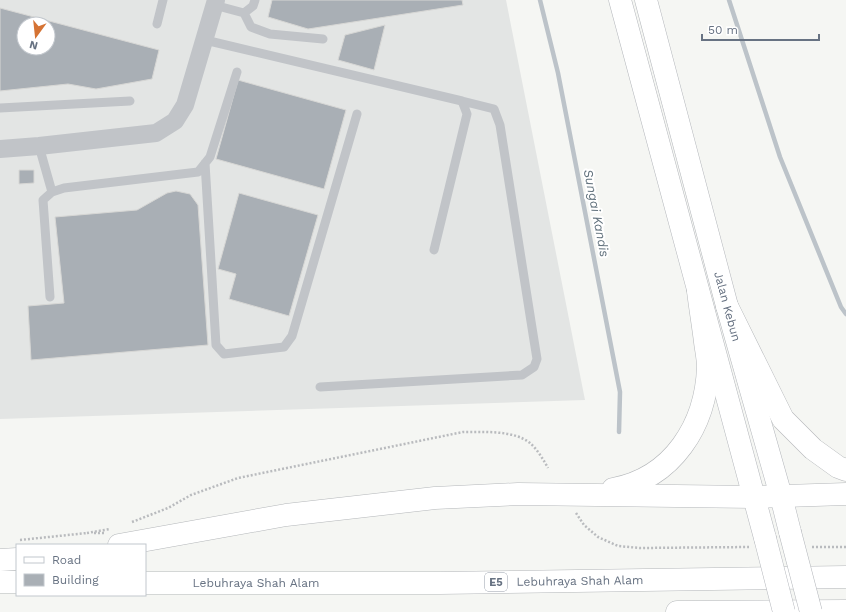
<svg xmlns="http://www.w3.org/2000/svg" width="846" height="612" font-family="'Work Sans',sans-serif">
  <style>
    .built { fill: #e3e5e4; fill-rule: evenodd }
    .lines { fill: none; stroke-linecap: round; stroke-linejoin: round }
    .stream { stroke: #bcc3c9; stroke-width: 4.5 }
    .building { fill: #a9afb5; stroke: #d7d7d5; fill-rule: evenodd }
    .secondary-casing { stroke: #b4b7bc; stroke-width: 23 }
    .motorway-casing { stroke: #b4b7ba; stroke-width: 23 }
    .path { stroke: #b9bbbe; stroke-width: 2.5; stroke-dasharray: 2 2; stroke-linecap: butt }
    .service { stroke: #c1c4c8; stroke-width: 9 }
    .minor { stroke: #c1c4c8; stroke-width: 18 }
    .secondary { stroke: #fff; stroke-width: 22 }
    .motorway { stroke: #fff; stroke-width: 22 }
    .secondary-bridge-casing { stroke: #b4b7bc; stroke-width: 23; stroke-linecap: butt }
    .secondary-bridge { stroke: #fff; stroke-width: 22 }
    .labels { text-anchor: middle; stroke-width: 4; stroke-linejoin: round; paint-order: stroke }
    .shield { fill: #fff; stroke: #959ca8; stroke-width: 1 }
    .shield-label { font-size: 11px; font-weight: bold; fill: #677282 }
    .street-label { font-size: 12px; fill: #677282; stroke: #fff }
    .water-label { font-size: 13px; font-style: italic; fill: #63737e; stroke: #fff }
  </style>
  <rect width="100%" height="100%" fill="#f5f6f3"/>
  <path class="built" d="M 0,0 L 506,0 L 585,400 L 0,419 ZM 24,24 L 48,24 L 48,48 L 24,48 Z"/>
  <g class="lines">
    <path class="stream" d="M 540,0 L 558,73 L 620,392 L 619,432
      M 729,0 L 780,157 L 841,307 L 846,314"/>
  </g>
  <path class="building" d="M 272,0 L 462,0 L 463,5 L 308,29 L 268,17 Z
    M 0,8 L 159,50 L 152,79 L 96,89 L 68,84 L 0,91 ZM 24,24 L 48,24 L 48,48 L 24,48 Z
    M 385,25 L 374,70 L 338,60 L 345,35 Z
    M 238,80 L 346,110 L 324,189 L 216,159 Z
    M 19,170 L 34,170 L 34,183 L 19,184 Z
    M 176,191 L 190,194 L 198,205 L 208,345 L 31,360 L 28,306 L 64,303 L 55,217 L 137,210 L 167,193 Z
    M 239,193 L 318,215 L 289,316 L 229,299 L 236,274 L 218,269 Z"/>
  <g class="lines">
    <g class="secondary-casing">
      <g id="secondary">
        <path d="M 620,0 L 765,538"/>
        <path id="s1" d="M 646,0 L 727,306 L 781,496 L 790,532"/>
      </g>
    </g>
    <g class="motorway-casing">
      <g id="motorway">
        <path d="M 727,306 L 783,419 L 813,449 L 838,467 L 846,470"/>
        <path d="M 613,489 C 673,478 706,425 708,367 C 708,359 706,350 705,342 C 703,325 700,308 698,291"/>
        <path d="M 119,545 L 286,515 L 435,498 L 518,494 L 754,497 L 846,494"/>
        <path d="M 0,560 L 17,559"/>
        <path d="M 0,582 L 17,582"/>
        <path id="s2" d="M 145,583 L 440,583 L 846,577"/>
        <path d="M 677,612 L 846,611"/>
      </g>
    </g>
    <path class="path" d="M 576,513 L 584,525 L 598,537 L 618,546 L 640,548 L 749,547
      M 132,522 L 168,508 L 191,495 L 238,478 L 463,432 C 483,432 514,430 530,443 C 537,449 543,459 548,468
      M 87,533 L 110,529
      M 94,533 L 105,533
      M 20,540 L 87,533
      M 812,547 L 846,547"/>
    <path class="service" d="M 214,5 L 244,13 L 253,6 L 255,0
      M 244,13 L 251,27 L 270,34 L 323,39
      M 157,24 L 163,0
      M 205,40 L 462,101 L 467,114 L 434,250
      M 0,108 L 130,101
      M 39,146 L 52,192 L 64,188 L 198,172 L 210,157 L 237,72
      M 205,163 L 216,345 L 224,354 L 284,347 L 292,336 L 357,114
      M 50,297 L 43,200 L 52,192
      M 320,387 L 522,375 L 534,367 L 537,359 L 533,334 L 500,125 L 494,109 L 462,101"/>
    <path class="minor" d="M 0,149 L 39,146 L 156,133 L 175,121 L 185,105 L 216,0"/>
    <use href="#secondary" class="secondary"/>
    <use href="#motorway" class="motorway"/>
    <g class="secondary-bridge-casing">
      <path id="secondary-bridge" d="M 790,532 L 811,612
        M 765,538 L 784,612"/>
    </g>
    <use href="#secondary-bridge" class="secondary-bridge"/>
  </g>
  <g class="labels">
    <rect class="shield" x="485" y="573" width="22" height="18" rx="3"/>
    <g class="shield-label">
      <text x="496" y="586">E5</text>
    </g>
    <g class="street-label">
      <text dy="4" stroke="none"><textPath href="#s1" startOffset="317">Jalan Kebun</textPath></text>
      <text dy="4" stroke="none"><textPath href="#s2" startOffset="435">Lebuhraya Shah Alam</textPath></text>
      <text dy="4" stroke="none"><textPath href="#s2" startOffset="111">Lebuhraya Shah Alam</textPath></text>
    </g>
    <g class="water-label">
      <text transform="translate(597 213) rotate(79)" y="5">Sungai Kandis</text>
    </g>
  </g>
  <rect x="16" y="544" width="130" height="52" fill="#ffffff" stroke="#c2c7cd"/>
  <rect x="24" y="557" width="20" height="6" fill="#ffffff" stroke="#c2c7cd"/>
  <text x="52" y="564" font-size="12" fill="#677282">Road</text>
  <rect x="24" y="574" width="20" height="12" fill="#a9afb5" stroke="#c2c7cd"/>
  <text x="52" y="584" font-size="12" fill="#677282">Building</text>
  <g transform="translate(36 36) rotate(195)"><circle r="19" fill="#ffffff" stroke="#c2c7cd"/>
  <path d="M0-3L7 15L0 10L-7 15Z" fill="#d57334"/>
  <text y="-6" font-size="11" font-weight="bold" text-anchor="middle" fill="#677282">N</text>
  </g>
  <path d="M702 34v6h117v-6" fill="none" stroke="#677282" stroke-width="2"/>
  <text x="708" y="34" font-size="12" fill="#677282" stroke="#ffffff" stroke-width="3" paint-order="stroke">50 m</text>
</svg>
